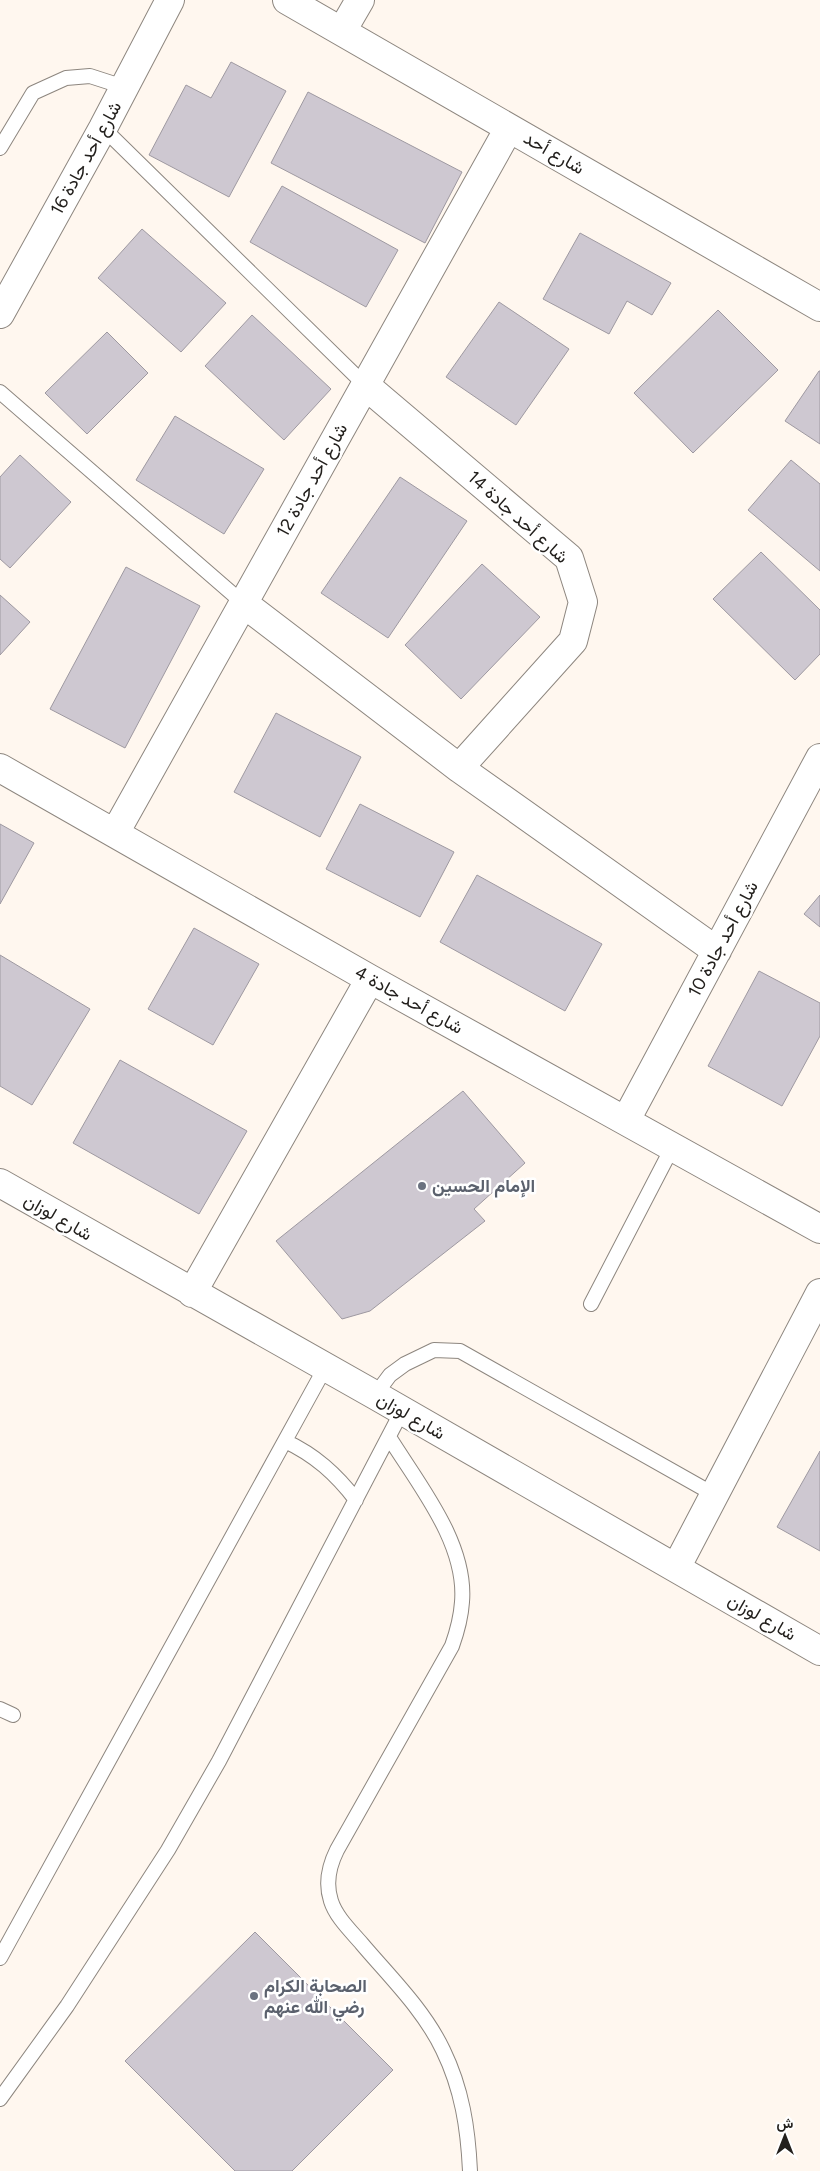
<svg xmlns="http://www.w3.org/2000/svg" width="820" height="2171" font-family="Figtree,Vazirmatn,sans-serif">
  <style>
    .building { fill: #cec8d1; stroke: #9e99a1 }
    .lines { fill: none; stroke-linecap: round; stroke-linejoin: round }
    .lane-casing { stroke: #8d867f; stroke-width: 16 }
    .street-casing { stroke: #8d867f; stroke-width: 30 }
    .lane { stroke: #fff; stroke-width: 14 }
    .street { stroke: #fff; stroke-width: 28 }
    .worship-dot { fill: #6b7280; stroke: #fff; stroke-width: 2 }
    .labels { text-anchor: middle; stroke-width: 5; stroke-linejoin: round; paint-order: stroke }
    .street-label { font-size: 18px; fill: #23201d; stroke: #fff }
    .worship-label { font-size: 18px; font-weight: bold; fill: #5b616d; stroke: #fff; text-anchor: start }
  </style>
  <rect width="100%" height="100%" fill="#fff7ef"/>
  <path class="building" d="M 231,62 L 286,91 L 229,197 L 149,155 L 186,85 L 211,98 Z
    M 308,92 L 462,172 L 425,243 L 271,163 Z
    M 282,186 L 398,250 L 366,307 L 250,242 Z
    M 142,229 L 226,303 L 181,352 L 98,278 Z
    M 580,233 L 671,283 L 652,315 L 627,301 L 609,334 L 543,299 Z
    M 499,302 L 569,349 L 516,425 L 446,377 Z
    M 718,310 L 778,370 L 693,453 L 634,393 Z
    M 252,315 L 331,389 L 284,440 L 205,366 Z
    M 107,332 L 148,373 L 87,434 L 45,393 Z
    M 819,371 L 820,371 L 820,444 L 785,421 Z
    M 175,416 L 264,469 L 224,534 L 136,480 Z
    M 20,455 L 71,502 L 10,568 L 0,559 L 0,477 Z
    M 791,460 L 820,484 L 820,571 L 748,510 Z
    M 400,477 L 467,521 L 388,638 L 321,593 Z
    M 761,552 L 820,610 L 820,654 L 795,680 L 713,599 Z
    M 482,564 L 540,617 L 461,699 L 405,645 Z
    M 126,567 L 200,606 L 125,748 L 50,709 Z
    M 0,595 L 30,622 L 0,655 Z
    M 276,713 L 361,757 L 320,837 L 234,792 Z
    M 360,804 L 454,852 L 420,917 L 326,869 Z
    M 0,824 L 34,843 L 0,904 Z
    M 477,875 L 602,944 L 565,1011 L 440,942 Z
    M 820,895 L 820,927 L 804,914 Z
    M 194,928 L 259,964 L 213,1045 L 148,1009 Z
    M 0,955 L 90,1009 L 32,1105 L 0,1086 Z
    M 759,971 L 820,1003 L 820,1036 L 782,1106 L 708,1066 Z
    M 120,1060 L 247,1131 L 199,1214 L 73,1143 Z
    M 463,1091 L 525,1163 L 474,1209 L 485,1221 L 370,1311 L 342,1319 L 276,1241 Z
    M 820,1451 L 820,1551 L 777,1527 Z
    M 255,1932 L 393,2070 L 292,2171 L 235,2171 L 125,2061 Z"/>
  <g class="lines">
    <g class="lane-casing">
      <path id="lane" d="M 103,128 L 365,385
        M 0,148 L 33,93 L 66,78 L 90,76 L 124,87
        M 0,392 L 243,603
        M 591,1304 L 673,1146
        M 375,1395 L 390,1375 L 405,1364 L 434,1350 L 460,1351 L 715,1495
        M 389,1437 C 418,1484 467,1543 462,1602 C 461,1617 457,1632 452,1646 L 337,1850 C 329,1866 325,1883 331,1901 C 336,1917 351,1931 362,1944 C 390,1977 424,2010 443,2050 C 462,2089 468,2128 470,2171
        M 285,1441 C 315,1455 336,1474 356,1500
        M 0,1709 L 13,1715
        M 0,1958 L 325,1368
        M 0,2099 L 67,2006 L 168,1850 L 219,1761 L 402,1411"/>
    </g>
    <g class="street-casing">
      <path id="street" d="M 287,0 L 820,307
        M 342,31 L 360,0
        M 0,314 L 103,128 L 170,0
        M 365,385 L 569,558 L 583,602 L 573,641 L 459,768
        M 243,603 L 459,768 L 717,951
        M 0,768 L 370,979 L 820,1229
        M 115,833 L 509,128
        M 626,1120 L 820,758
        M 0,1183 L 375,1395 L 820,1651
        M 192,1293 L 370,979
        M 676,1568 L 820,1293"/>
    </g>
    <use href="#lane" class="lane"/>
    <use href="#street" class="street"/>
  </g>
  <g class="worship-dot">
    <circle cx="422" cy="1186" r="5"/>
    <circle cx="254" cy="1996" r="5"/>
  </g>
  <g class="labels">
    <g class="street-label">
      <text transform="translate(554 153) rotate(30)" y="6">شارع أحد</text>
      <text transform="translate(86 158) rotate(-61)" y="6">شارع أحد جادة 16</text>
      <text transform="translate(312 480) rotate(-61)" y="6">شارع أحد جادة 12</text>
      <text transform="translate(518 517) rotate(42)" y="6">شارع أحد جادة 14</text>
      <text transform="translate(723 939) rotate(-62)" y="6">شارع أحد جادة 10</text>
      <text transform="translate(409 1000) rotate(29)" y="6">شارع أحد جادة 4</text>
      <text transform="translate(58 1217) rotate(30)" y="6">شارع لوزان</text>
      <text transform="translate(411 1416) rotate(30)" y="6">شارع لوزان</text>
      <text transform="translate(762 1617) rotate(30)" y="6">شارع لوزان</text>
    </g>
    <g class="worship-label">
      <text x="432" y="1192">الإمام الحسين</text>
      <text x="264" y="1992">الصحابة الكرام<tspan x="264" dy="21">رضي الله عنهم</tspan></text>
    </g>
  </g>
  <g transform="translate(785 2136)" stroke="#ffffff" stroke-width="4" paint-order="stroke">
  <path d="M0-4L9 19L0 12L-9 19Z" fill="#23201d"/>
  <text y="-8" font-size="14" font-weight="bold" text-anchor="middle" fill="#23201d">ش</text>
  </g>
</svg>
